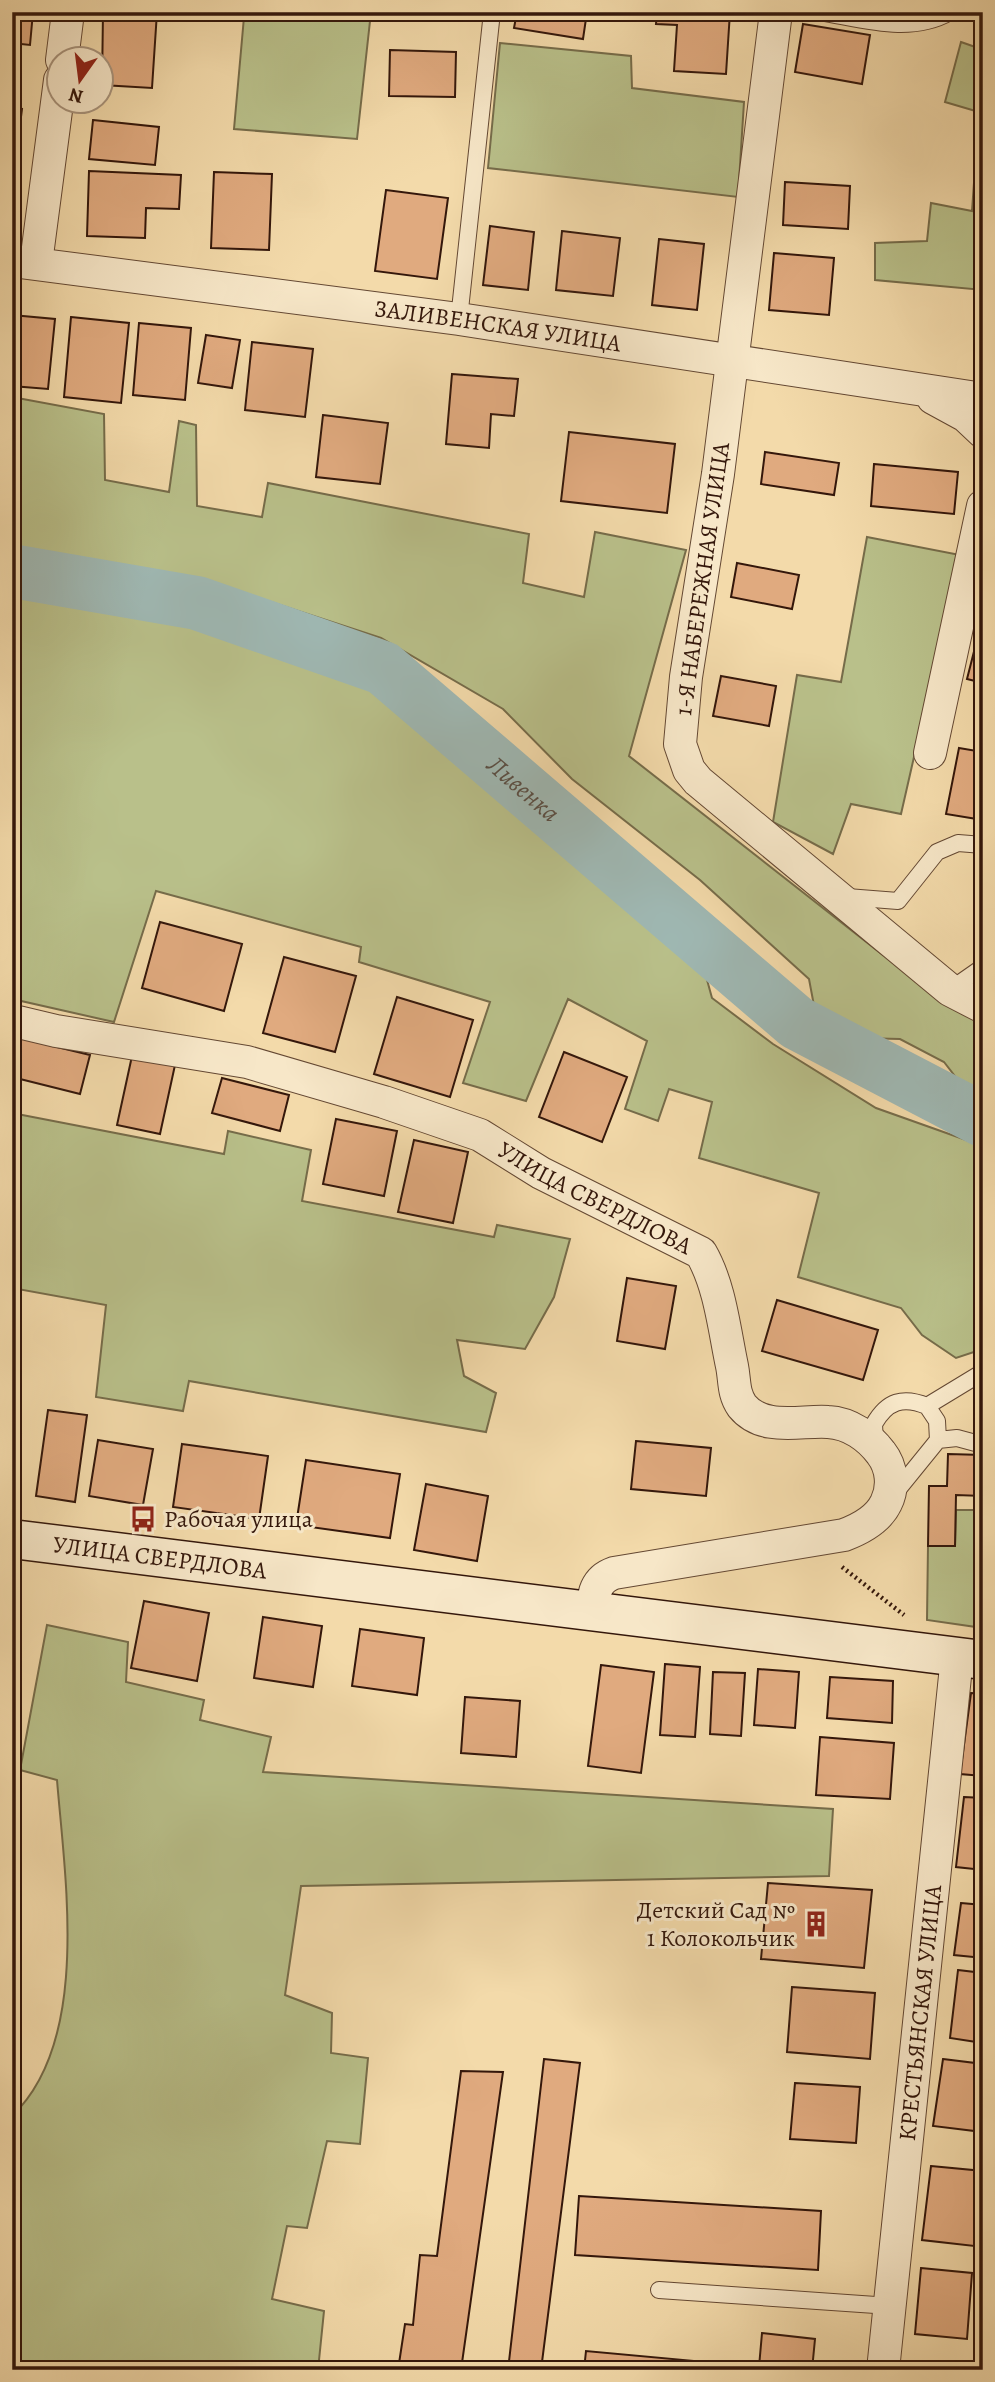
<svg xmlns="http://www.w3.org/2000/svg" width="995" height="2382" font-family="Alegreya,serif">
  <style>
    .green { fill: #b9c08a; stroke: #766c4a; stroke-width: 2 }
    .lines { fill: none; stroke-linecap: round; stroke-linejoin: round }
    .river { stroke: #9fb8b3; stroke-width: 54 }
    .building { fill: #e0aa7f; stroke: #34170b; stroke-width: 2 }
    .service-casing { stroke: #644833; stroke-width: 18 }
    .minor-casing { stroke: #644833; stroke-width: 34 }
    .secondary-casing { stroke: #34170b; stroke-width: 41 }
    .path { stroke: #34170b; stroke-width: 4.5; stroke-dasharray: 2 3.5; stroke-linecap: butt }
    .service { stroke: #f7e7c8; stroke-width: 16 }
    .minor { stroke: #f7e7c8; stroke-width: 32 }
    .secondary { stroke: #f7e7c8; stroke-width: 38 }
    .labels { text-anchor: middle; stroke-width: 6; stroke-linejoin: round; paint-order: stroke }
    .street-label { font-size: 24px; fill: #34170b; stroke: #f7e7c8 }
    .poi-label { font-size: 24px; fill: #34170b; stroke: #f7e7c8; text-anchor: start }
    .water-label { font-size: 26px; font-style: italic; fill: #594f46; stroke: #f7e7c8 }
  </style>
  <rect width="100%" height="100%" fill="#f3daaa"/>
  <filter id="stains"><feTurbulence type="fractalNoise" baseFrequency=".00286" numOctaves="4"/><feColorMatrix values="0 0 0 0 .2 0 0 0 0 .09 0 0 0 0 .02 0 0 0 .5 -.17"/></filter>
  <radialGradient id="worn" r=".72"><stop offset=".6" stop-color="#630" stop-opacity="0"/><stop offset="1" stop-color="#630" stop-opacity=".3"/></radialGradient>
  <path class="green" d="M 231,12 L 371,12 L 357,139 L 234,129 L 244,17 Z
    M 961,42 L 981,49 L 983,46 L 983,290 L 875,280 L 875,243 L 927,241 L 931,203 L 972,211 L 979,112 L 945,102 Z
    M 500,43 L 631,56 L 632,88 L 744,102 L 738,197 L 488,168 Z
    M 12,397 L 104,414 L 105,480 L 169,492 L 179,421 L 196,425 L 197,506 L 262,517 L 268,483 L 529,534 L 523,583 L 584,597 L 595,532 L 686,550 L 629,756 L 883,955 L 898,946 L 983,1007 L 983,1106 L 975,1102 L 944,1062 L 900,1039 L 860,1038 L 839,1032 L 815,1011 L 809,979 L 700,880 L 572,779 L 503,709 L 381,638 L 237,591 L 12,554 Z
    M 867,537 L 960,555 L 901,814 L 851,804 L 833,854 L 773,822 L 797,675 L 841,682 Z
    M 12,594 L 112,606 L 282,651 L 380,690 L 463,750 L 701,958 L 712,998 L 773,1044 L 876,1108 L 983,1146 L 983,1349 L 956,1358 L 922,1335 L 901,1308 L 798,1277 L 819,1193 L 699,1158 L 712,1102 L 669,1089 L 658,1121 L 625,1109 L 647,1041 L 568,999 L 526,1101 L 463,1083 L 490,1002 L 359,962 L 361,947 L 156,891 L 114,1022 L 21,1001 L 12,1027 Z
    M 12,1113 L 224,1154 L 228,1131 L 311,1150 L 302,1201 L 494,1237 L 497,1225 L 570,1239 L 554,1297 L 525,1349 L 457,1340 L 464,1376 L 496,1393 L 486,1432 L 189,1381 L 183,1411 L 96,1397 L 106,1305 L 12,1288 Z
    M 956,1510 L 983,1510 L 983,1628 L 927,1620 L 928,1546 L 955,1546 Z
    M 47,1625 L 128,1642 L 126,1682 L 204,1700 L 200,1720 L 271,1737 L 263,1772 L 833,1809 L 829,1876 L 301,1886 L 285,1995 L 332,2013 L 331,2053 L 368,2058 L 360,2144 L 327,2141 L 307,2228 L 287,2226 L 272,2299 L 324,2311 L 318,2370 L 12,2370 L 12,2116 C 91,2041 65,1879 57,1780 L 20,1770 Z"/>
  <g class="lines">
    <path class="river" id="s1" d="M 12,571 L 197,603 L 383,668 L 797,1023 L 983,1120"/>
  </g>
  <path class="building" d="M 12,12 L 33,12 L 30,45 L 12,43 Z
    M 103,12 L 157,12 L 152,88 L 102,85 Z
    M 401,12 L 466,12 L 465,20 Z
    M 517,12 L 587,12 L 583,39 L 514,28 Z
    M 657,12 L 730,12 L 726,74 L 674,71 L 677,25 L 656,24 Z
    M 803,24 L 870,35 L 862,84 L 795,72 Z
    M 390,50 L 456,52 L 455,97 L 389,96 Z
    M 12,108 L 22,109 L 14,173 L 12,173 Z
    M 93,120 L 159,127 L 155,165 L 89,159 Z
    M 89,171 L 181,175 L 179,209 L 146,208 L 145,238 L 87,236 Z
    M 214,172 L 272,174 L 269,250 L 211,248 Z
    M 785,182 L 850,186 L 848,229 L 783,225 Z
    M 386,190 L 448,198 L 437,279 L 375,271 Z
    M 490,226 L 534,232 L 528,290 L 483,285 Z
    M 562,231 L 620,238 L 613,296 L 556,290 Z
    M 659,239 L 704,244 L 697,310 L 652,305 Z
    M 774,253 L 834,258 L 829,315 L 769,310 Z
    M 12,315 L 55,319 L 48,389 L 12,386 Z
    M 71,317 L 129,323 L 121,403 L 64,397 Z
    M 139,323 L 191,328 L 185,400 L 133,395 Z
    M 206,335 L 240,340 L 232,388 L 198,383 Z
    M 252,342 L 313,349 L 305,417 L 245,410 Z
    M 452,374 L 518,379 L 514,416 L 491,414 L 489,448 L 446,444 Z
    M 323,415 L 388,423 L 380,484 L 316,477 Z
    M 569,432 L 675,444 L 667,513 L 561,501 Z
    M 765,452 L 839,463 L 834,495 L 761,484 Z
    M 874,464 L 958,472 L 954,514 L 871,506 Z
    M 737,563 L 799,575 L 792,609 L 731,597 Z
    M 983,616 L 983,683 L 967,679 Z
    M 721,676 L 776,686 L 769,726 L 713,716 Z
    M 959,748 L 983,752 L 983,820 L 946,814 Z
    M 160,922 L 242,944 L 224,1011 L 142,988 Z
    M 284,957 L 356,976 L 335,1052 L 263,1033 Z
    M 397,997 L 473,1020 L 450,1097 L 374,1074 Z
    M 20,1038 L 90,1055 L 80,1094 L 12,1077 Z
    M 564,1052 L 627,1077 L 602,1142 L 539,1117 Z
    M 132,1056 L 175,1065 L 160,1134 L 117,1125 Z
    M 222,1078 L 289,1095 L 280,1131 L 212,1113 Z
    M 336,1119 L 397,1131 L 384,1196 L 323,1184 Z
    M 414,1140 L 468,1152 L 453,1223 L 398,1212 Z
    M 627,1278 L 676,1286 L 665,1349 L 617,1341 Z
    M 777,1300 L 878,1330 L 863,1380 L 762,1351 Z
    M 48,1410 L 87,1415 L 75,1502 L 36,1496 Z
    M 12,1433 L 21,1434 L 18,1485 L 12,1485 Z
    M 98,1440 L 153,1449 L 143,1505 L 89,1496 Z
    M 636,1441 L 711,1448 L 706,1496 L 631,1489 Z
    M 182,1444 L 268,1456 L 259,1519 L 173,1507 Z
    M 948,1454 L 983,1455 L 983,1496 L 956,1495 L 955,1546 L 928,1546 L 929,1486 L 947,1486 Z
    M 306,1460 L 400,1474 L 390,1538 L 296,1525 Z
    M 426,1484 L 488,1496 L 477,1561 L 414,1550 Z
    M 144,1601 L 209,1613 L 197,1681 L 131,1668 Z
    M 263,1617 L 322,1626 L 313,1687 L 254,1678 Z
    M 360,1629 L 424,1638 L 417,1695 L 352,1686 Z
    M 665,1664 L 700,1667 L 695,1737 L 660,1735 Z
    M 601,1665 L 654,1672 L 641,1773 L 588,1766 Z
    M 758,1669 L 799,1672 L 795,1728 L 754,1725 Z
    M 713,1672 L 745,1673 L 741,1736 L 710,1734 Z
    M 830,1677 L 893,1681 L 892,1723 L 827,1718 Z
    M 971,1693 L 983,1694 L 983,1776 L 960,1774 Z
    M 465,1697 L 520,1701 L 516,1757 L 461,1753 Z
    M 820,1737 L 894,1743 L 890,1799 L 816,1795 Z
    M 964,1797 L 983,1798 L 983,1870 L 956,1867 Z
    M 768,1883 L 872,1890 L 864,1968 L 761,1959 Z
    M 961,1903 L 983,1905 L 983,1958 L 954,1955 Z
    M 958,1970 L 983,1973 L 983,2043 L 950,2038 Z
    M 792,1987 L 875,1993 L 870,2059 L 787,2052 Z
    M 544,2059 L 580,2063 L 541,2370 L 508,2370 Z
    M 943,2059 L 983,2064 L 983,2132 L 933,2126 Z
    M 461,2071 L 503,2072 L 461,2370 L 398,2370 L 405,2324 L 413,2325 L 420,2255 L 437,2256 Z
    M 795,2083 L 860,2087 L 856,2143 L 790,2139 Z
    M 931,2166 L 983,2171 L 983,2247 L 922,2240 Z
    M 579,2196 L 821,2211 L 818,2270 L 575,2255 Z
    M 921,2268 L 972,2273 L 967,2339 L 915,2334 Z
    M 762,2333 L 815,2339 L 812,2370 L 584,2370 L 586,2351 L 759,2367 Z
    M 919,2366 L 950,2370 L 919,2370 Z"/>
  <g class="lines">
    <g class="service-casing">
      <path id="service" d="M 820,12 C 863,19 910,35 950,12
        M 459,319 L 492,12
        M 847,897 L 898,901 L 937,852 L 958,843 L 983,845
        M 950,990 L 983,967
        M 927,1406 L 937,1421 L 938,1440
        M 875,1443 L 874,1424 C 887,1401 903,1396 927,1406 L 983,1372
        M 895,1493 L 938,1440 L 957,1438 L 983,1445
        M 659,2290 L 890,2306"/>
    </g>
    <g class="minor-casing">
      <g id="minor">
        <path d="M 776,12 L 718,474 L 686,677 L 680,744 L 689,770 L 698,781 L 950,990 L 983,1007"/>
        <path d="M 62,60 L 68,12"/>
        <path id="s2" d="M 12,261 L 459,319 L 983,399"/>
        <path d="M 36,263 L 60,80"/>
        <path d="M 933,398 L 966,416 L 983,432"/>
        <path d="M 930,753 L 983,506"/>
        <path id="s3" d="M 14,1021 L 56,1031 L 247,1062 L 384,1102 L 480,1135 L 541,1173 L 701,1253 C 720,1286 724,1328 732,1366 C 735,1381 733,1393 742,1406 C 763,1432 801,1420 828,1422 C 850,1423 869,1437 881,1453 C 892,1467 894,1487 886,1503 C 878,1520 860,1529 844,1535 L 614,1573 C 597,1579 590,1595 597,1611"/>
        <path id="s4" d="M 883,2370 L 957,1657"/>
      </g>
    </g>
    <g class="secondary-casing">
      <g id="secondary">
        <path id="s5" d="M 12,1539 L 983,1660"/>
      </g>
    </g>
    <path class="path" d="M 842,1567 L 904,1615"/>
    <use href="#service" class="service"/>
    <use href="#minor" class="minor"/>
    <use href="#secondary" class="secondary"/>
  </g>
  <defs>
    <g id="bus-bare" transform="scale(2.1)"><path d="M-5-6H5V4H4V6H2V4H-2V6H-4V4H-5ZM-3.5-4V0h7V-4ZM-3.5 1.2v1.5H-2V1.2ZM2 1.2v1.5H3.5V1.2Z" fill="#8f2418" stroke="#f7e7c8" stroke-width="2.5" paint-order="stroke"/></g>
    <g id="building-bare" transform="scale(2.1)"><path d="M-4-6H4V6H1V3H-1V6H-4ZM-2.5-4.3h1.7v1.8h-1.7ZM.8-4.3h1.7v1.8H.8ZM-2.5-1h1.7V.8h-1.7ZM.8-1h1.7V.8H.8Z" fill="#8f2418" stroke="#f7e7c8" stroke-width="2.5" paint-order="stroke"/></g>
  </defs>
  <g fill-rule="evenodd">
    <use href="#bus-bare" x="143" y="1519"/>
    <use href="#building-bare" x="816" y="1924"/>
  </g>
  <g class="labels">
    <g class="street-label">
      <text dy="8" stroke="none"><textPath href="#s2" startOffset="490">ЗАЛИВЕНСКАЯ УЛИЦА</textPath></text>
      <text transform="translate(702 579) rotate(-82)" y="8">1-Я НАБЕРЕЖНАЯ УЛИЦА</text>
      <text dy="8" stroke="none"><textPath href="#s3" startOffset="612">УЛИЦА СВЕРДЛОВА</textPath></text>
      <text dy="8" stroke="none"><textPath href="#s5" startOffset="149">УЛИЦА СВЕРДЛОВА</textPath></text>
      <text dy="8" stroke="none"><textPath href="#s4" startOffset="359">КРЕСТЬЯНСКАЯ УЛИЦА</textPath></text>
    </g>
    <g class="poi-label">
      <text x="164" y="1527">Рабочая улица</text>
      <text x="795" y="1918" text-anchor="end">Детский Сад №<tspan x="795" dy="28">1 Колокольчик</tspan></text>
    </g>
    <g class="water-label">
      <text dy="9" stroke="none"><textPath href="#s1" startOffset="570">Ливенка</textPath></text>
    </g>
  </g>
  <rect width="995" height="2382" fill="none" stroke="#f3daaa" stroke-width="42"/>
  <rect x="14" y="14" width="967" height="2354" fill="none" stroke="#34170b" stroke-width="3.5"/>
  <rect x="21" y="21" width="953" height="2340" fill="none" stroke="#34170b" stroke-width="2"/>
  <g transform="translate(80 80) rotate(194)"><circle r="33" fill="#f7e7c8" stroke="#a9947c" stroke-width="2"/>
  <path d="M0-5L12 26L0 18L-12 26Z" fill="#8f2418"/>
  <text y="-10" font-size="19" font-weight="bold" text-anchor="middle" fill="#34170b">N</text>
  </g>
  <rect width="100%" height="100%" filter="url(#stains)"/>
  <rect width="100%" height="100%" fill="url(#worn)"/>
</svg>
